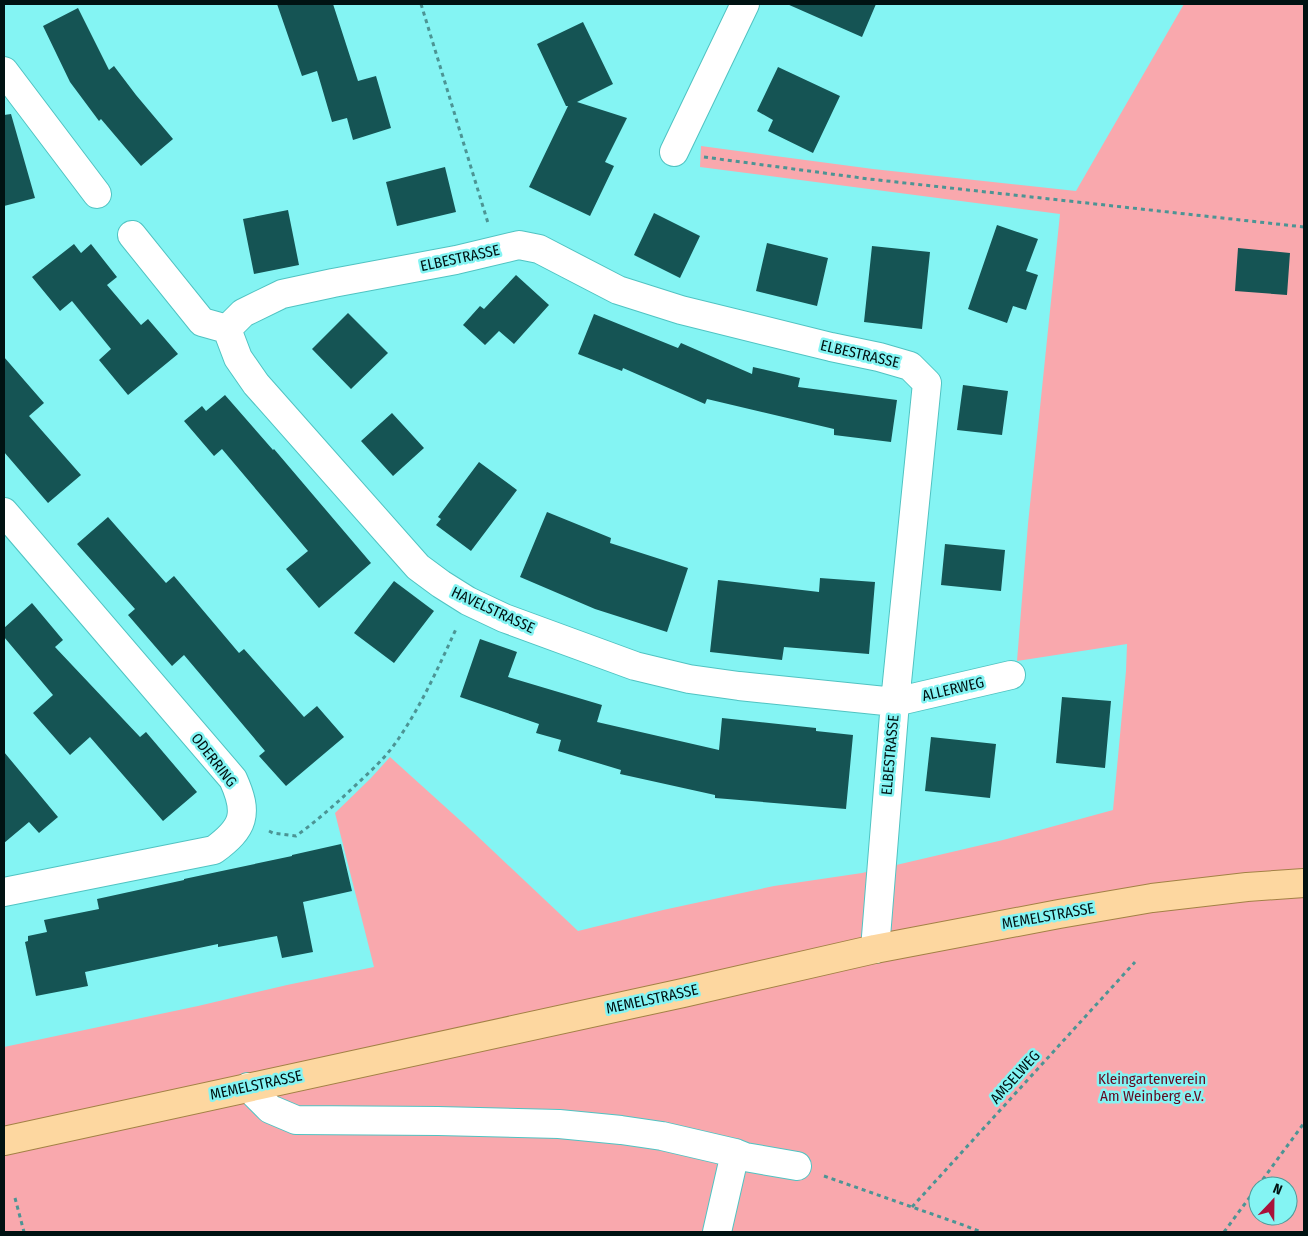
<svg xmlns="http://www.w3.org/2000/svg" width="1308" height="1236" font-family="'Fira Sans Condensed',sans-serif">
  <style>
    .green { fill: #f9a8ad; fill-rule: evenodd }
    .building { fill: #155454 }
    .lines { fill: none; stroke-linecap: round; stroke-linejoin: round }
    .minor-casing { stroke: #50c3c2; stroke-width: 30 }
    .major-casing { stroke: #a38145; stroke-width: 30 }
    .path { stroke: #4c9494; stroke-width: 3; stroke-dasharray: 4 4; stroke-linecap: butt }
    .minor { stroke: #fff; stroke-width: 28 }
    .major { stroke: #fdd7a0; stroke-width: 28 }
    .labels { text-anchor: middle; stroke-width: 5; stroke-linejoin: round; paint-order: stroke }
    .street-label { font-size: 15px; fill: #001212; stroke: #84f4f3 }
    .park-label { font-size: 15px; fill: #64081f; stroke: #84f4f3 }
  </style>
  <rect width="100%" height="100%" fill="#84f4f3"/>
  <path class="green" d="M 1184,4 L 1304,4 L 1304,1232 L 4,1232 L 4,1047 L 198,1006 L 287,985 L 374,967 L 335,813 L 371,778 L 390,757 L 473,832 L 578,931 L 663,910 L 774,886 L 862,873 L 1003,840 L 1113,810 L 1126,671 L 1127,644 L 1017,661 L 1028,524 L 1060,214 L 700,167 L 701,146 L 873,169 L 1076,191 ZM 1258,1186 L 1288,1186 L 1288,1216 L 1258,1216 Z"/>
  <path class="building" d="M 277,4 L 333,4 L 358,81 L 376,76 L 391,128 L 353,140 L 347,118 L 332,122 L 317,71 L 302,76 Z
    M 787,4 L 876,4 L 862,37 Z
    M 78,8 L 109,70 L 114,66 L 136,95 L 173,139 L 141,166 L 101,119 L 99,121 L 70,82 L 43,26 Z
    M 583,22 L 613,84 L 577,102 L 627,118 L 605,162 L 614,166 L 590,216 L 529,187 L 568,106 L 566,106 L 537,44 Z
    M 778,67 L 840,96 L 813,153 L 768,131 L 773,120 L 757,111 Z
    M 11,114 L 35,198 L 4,206 L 4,115 Z
    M 445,167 L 456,212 L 397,226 L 386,182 Z
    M 288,210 L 299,265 L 254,274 L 243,219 Z
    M 654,213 L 700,236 L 680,278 L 634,255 Z
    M 997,225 L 1038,239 L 1026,271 L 1038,275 L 1026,310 L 1013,306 L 1007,323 L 968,309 Z
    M 767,243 L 828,258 L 817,306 L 756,291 Z
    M 74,244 L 81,253 L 91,244 L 117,277 L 107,285 L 141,325 L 148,319 L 178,354 L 128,395 L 99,360 L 111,349 L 72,301 L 60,311 L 32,277 Z
    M 872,246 L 930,252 L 922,329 L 864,322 Z
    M 1238,248 L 1290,253 L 1287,295 L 1235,291 Z
    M 516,275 L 549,305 L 514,344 L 499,331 L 485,345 L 463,325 L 480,306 L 484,309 Z
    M 348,313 L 388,353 L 351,389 L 312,349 Z
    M 594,314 L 678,348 L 681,343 L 752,374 L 753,367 L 800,378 L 798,387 L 897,400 L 891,442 L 834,435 L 834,429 L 707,399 L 705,404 L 623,368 L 622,371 L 578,354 Z
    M 4,357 L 44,403 L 29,416 L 81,475 L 48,503 L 4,452 Z
    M 963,385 L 1008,391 L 1002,435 L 957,430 Z
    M 225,395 L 273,450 L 274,449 L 371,563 L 319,608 L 286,569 L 308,551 L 222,449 L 214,456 L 184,421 L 202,406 L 206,411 Z
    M 392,413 L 424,448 L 393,476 L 361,441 Z
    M 479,462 L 517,490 L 471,551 L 436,525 L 441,519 L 438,517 Z
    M 547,512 L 611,538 L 610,543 L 688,568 L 667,632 L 595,609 L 520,577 Z
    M 108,517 L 166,583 L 174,576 L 239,653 L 244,649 L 304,717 L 317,706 L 344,737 L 286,786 L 259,756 L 265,751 L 184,655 L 172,666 L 128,615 L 135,609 L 77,544 Z
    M 945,544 L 1005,550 L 1001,591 L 941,585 Z
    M 820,578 L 875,582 L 869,654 L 784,647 L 782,660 L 710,652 L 718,580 L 819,592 Z
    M 394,581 L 434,611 L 394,663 L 354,633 Z
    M 32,603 L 63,640 L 55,647 L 140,737 L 146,732 L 197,792 L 163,821 L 90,737 L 70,755 L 33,713 L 53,695 L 4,637 L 4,628 Z
    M 480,639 L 517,652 L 508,677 L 602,705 L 597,722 L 719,750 L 722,718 L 816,728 L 816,731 L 853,735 L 846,809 L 715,798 L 715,795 L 620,774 L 621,770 L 558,751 L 561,740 L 536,733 L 539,724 L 460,697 Z
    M 1062,697 L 1111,701 L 1105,768 L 1056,763 Z
    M 931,737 L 996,744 L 990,798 L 925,791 Z
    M 4,752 L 58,817 L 39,833 L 29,822 L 4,843 Z
    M 341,844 L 352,891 L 303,902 L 313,952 L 282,958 L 277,936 L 218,947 L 218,944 L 85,972 L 88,986 L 36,996 L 25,942 L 28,941 L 28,936 L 47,932 L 44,920 L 99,909 L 97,899 L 184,880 L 184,879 L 292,856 L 292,855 Z"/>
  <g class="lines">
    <g class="minor-casing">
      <path id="minor" d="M 4,71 L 97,194
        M 674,152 L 745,4
        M 132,235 L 202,322 L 227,329
        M 4,512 L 233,779 C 249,814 244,828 214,850 L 4,892
        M 875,949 L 895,702 L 927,383 L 910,366 L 879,357 L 831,347 L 681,310 L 618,290 L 539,249 L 519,245 L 456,260 L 333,283 L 282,294 L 243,313 L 227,329 L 238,358 L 256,384 L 418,567 L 441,584 L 468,601 L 504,618 L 635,666 L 689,679 L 739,686 L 895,702 L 1011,675
        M 248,1087 L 270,1109 L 296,1120 L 438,1121 L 559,1124 L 621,1130 L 662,1136 L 735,1153 L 745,1157 L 797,1166
        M 717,1232 L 735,1153"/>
    </g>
    <g class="major-casing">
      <path id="major" d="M 4,1141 L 683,993 L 875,949 L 1059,914 L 1152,898 L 1247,887 L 1304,883"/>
    </g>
    <path class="path" d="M 421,4 L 488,223
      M 704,157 L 869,179 L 1304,227
      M 269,831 L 273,833 L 296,836 C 318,820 338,802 358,783 C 373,769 388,755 399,738 C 422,704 439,666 456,629
      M 824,1176 L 966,1226 L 981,1232
      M 1258,1186 L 1304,1123
      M 15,1198 L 24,1232
      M 912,1207 L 1135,962
      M 1224,1232 L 1258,1186"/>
    <use href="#minor" class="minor"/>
    <use href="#major" class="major"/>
  </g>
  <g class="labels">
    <g class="street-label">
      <text transform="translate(460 258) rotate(-12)" y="5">ELBESTRASSE</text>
      <text transform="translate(860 354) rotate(13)" y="5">ELBESTRASSE</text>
      <text transform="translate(493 610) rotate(25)" y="5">HAVELSTRASSE</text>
      <text transform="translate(953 689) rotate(-13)" y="5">ALLERWEG</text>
      <text transform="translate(890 755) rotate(-85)" y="5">ELBESTRASSE</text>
      <text transform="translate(214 760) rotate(52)" y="5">ODERRING</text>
      <text transform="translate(1048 916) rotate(-10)" y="5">MEMELSTRASSE</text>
      <text transform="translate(652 999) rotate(-12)" y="5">MEMELSTRASSE</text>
      <text transform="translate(1015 1077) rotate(-48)" y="5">AMSELWEG</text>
      <text transform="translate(256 1085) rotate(-12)" y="5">MEMELSTRASSE</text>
    </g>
    <g class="park-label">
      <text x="1152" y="1084">Kleingartenverein<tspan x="1152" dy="17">Am Weinberg e.V.</tspan></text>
    </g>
  </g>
  <rect width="1308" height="1236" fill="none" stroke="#001212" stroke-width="10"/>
  <g transform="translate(1273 1201) rotate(22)"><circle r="24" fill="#84f4f3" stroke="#4f9a99"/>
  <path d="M0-4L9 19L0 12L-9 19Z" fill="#a9113a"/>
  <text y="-8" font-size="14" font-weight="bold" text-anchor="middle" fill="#001212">N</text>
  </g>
</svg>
